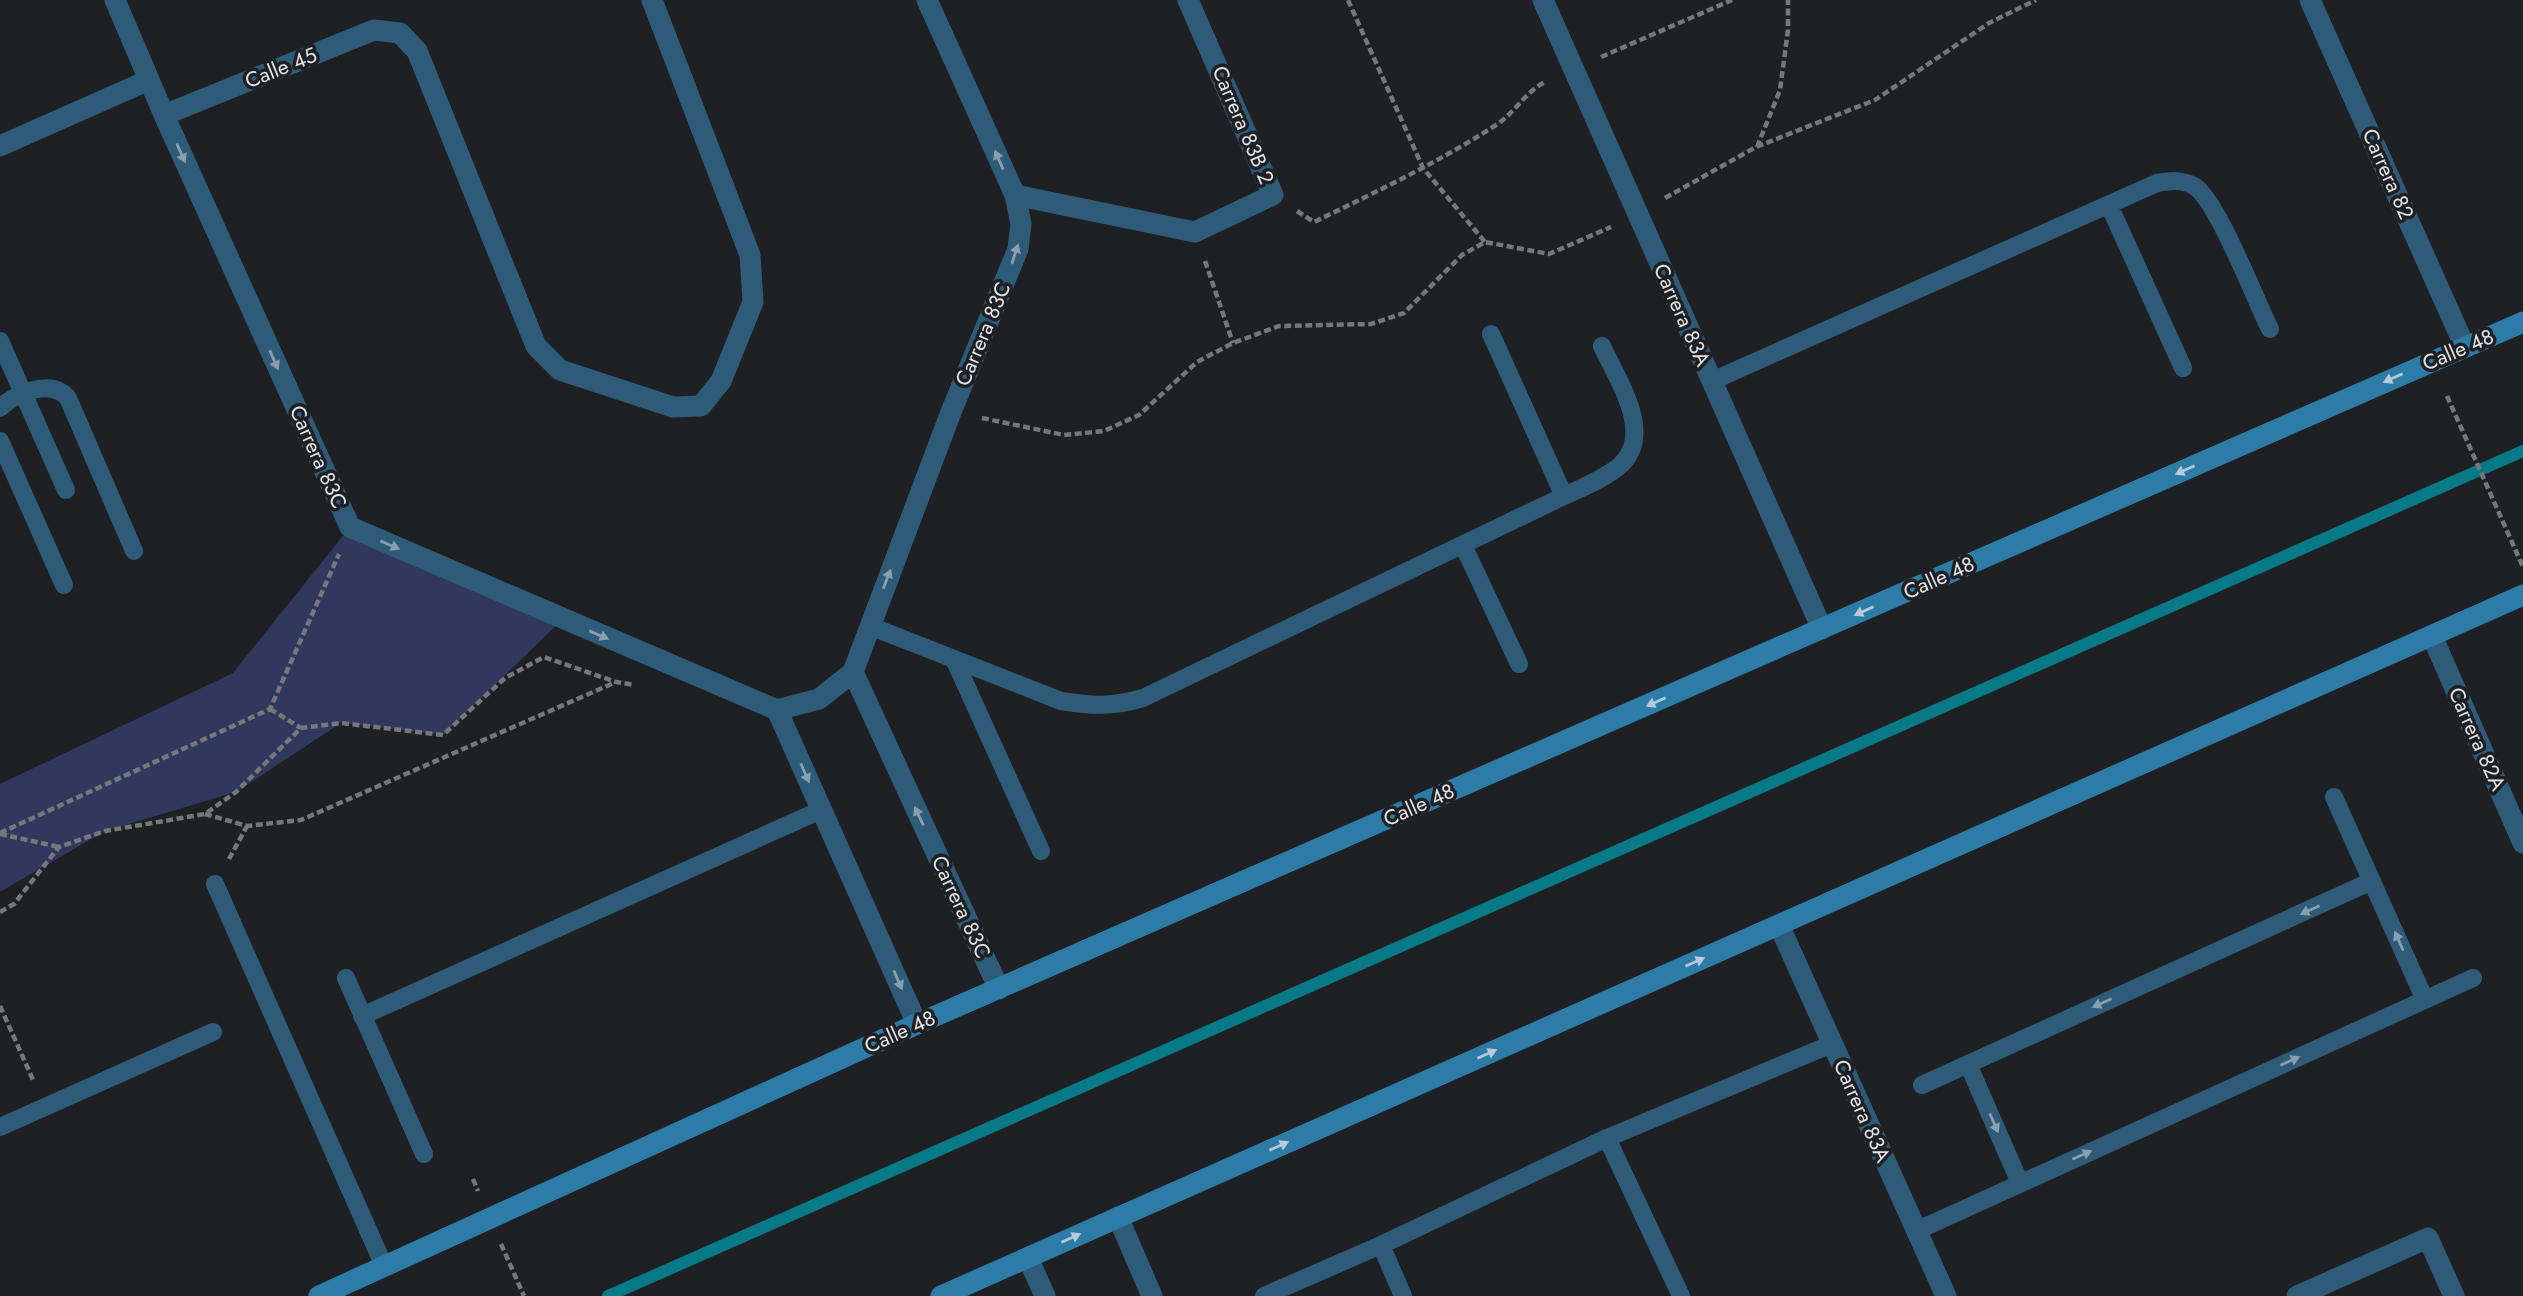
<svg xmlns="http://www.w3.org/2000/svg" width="2523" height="1296" font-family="Jost,sans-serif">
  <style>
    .green { fill: #31385e }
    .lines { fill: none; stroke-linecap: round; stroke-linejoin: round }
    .stream { stroke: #087a87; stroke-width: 12 }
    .path { stroke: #76777a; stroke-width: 4.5; stroke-dasharray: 7 3.5; stroke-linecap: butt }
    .lane { stroke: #2e5b77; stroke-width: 18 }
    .street { stroke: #2e5b77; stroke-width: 21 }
    .secondary { stroke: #2d7ca8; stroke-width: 21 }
    .oneway { fill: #889fae }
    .oneway2 { fill: #b5c9d6 }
    .labels { text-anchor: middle; stroke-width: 7; stroke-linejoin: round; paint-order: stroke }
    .street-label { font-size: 21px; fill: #e2e3e6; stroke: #1f2024 }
  </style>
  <rect width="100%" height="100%" fill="#1f2024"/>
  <path class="green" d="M 350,527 L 563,619 L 443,735 L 341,723 L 236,792 L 105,831 L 0,892 L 0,784 L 233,673 Z"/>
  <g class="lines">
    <path class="stream" d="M 608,1296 L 2523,451"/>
    <path class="path" d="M 1348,0 L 1423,168 L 1485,242
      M 1601,57 L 1732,0
      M 1757,147 L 1780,90 L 1788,30 L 1788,0
      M 1665,198 L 1756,147 L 1875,100 L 1989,23 L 2036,0
      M 1297,211 L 1314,222 C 1376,192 1439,162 1496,125 C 1515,113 1525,92 1545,82
      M 1205,261 L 1233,343
      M 2447,396 L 2523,567
      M 982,418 L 1064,435 L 1104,431 L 1139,415 L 1197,362 L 1233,343 L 1279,326 L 1371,324 L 1404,313 L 1462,255 L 1485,242 L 1549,254 L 1611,227
      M 270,709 L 301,728
      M 205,814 L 247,826 L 301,820 L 616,682
      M 0,833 L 270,709 L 339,554
      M 0,834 L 59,847
      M 229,859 L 247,826
      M 0,912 L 14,904 L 59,847 L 105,831 L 205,814 L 236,792 L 301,728 L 341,723 L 443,735 L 505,678 L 544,657 L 616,682 L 635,685
      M 0,1006 L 34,1082
      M 473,1179 L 478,1191
      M 501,1244 L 524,1296"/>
    <path class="lane" d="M 2109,205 L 2183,368
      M 1491,334 L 1564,496
      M 0,341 L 66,490
      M 1712,381 L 2157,183 C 2169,181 2182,179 2194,186 C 2216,198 2256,301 2270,329
      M 0,408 C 16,393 51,378 68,398 L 134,551
      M 0,441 L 64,585
      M 1463,545 L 1519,664
      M 870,626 L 1061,701 C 1093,706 1112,707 1143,698 L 1564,496 C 1582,488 1601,480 1617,468 C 1657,437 1618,381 1602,346
      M 954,659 L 1041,851
      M 2334,797 L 2425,1000
      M 215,884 L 384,1266
      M 346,978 L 424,1154
      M 362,1016 L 821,810
      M 1968,1064 L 2020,1183
      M 1922,1085 L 2372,881
      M 0,1127 L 213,1032
      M 1607,1138 L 1681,1296
      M 1916,1231 L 2473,978
      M 1381,1245 L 1403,1296
      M 1264,1296 L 1381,1245 L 1607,1138 L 1832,1044"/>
    <path class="street" d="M 115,0 L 164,115 L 350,527 L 777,710 L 819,699 L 853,672 L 951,412 L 1018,249 L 1021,224 L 1015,195 L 927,0
      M 1543,0 L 1822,629
      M 2310,0 L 2465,347
      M 164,115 L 374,30 L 400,33 L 417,51 L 536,346 L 560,370 L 673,407 L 701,406 L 721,381 L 753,302 L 750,255 L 652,0
      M 0,146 L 149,80
      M 1015,195 L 1195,232 L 1273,195 L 1188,0
      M 2432,636 L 2523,843
      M 853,672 L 999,989
      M 777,710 L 917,1024
      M 1779,925 L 1946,1296
      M 1118,1217 L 1152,1296
      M 1028,1258 L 1045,1296
      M 2297,1296 L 2428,1238 L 2454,1296"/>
    <path class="secondary" d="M 319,1296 L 917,1024 L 2523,322
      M 941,1296 L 2523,595"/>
  </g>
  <defs><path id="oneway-solid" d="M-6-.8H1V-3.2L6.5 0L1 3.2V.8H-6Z" transform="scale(1.75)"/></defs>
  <g class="oneway">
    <use href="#oneway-solid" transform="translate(181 153) rotate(66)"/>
    <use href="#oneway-solid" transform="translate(999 160) rotate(-114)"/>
    <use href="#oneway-solid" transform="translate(1015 254) rotate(-72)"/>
    <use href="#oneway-solid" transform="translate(274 360) rotate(66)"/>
    <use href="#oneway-solid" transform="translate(390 545) rotate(23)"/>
    <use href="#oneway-solid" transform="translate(887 579) rotate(-69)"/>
    <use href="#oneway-solid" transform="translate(599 635) rotate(23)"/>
    <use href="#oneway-solid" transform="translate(805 773) rotate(66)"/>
    <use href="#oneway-solid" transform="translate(919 816) rotate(-115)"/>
    <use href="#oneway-solid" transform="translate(2310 910) rotate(156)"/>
    <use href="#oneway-solid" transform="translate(2399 941) rotate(-114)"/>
    <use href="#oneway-solid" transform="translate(898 980) rotate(66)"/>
    <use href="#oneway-solid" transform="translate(2102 1003) rotate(156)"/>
    <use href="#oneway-solid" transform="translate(2290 1061) rotate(-24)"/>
    <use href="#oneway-solid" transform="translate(1994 1123) rotate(66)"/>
    <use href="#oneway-solid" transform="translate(2082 1155) rotate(-24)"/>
  </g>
  <g class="oneway2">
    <use href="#oneway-solid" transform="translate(2393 378) rotate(156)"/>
    <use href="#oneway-solid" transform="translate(2185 470) rotate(156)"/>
    <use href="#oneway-solid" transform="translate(1864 611) rotate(156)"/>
    <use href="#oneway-solid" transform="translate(1656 702) rotate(156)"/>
    <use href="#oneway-solid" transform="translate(1695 962) rotate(-24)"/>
    <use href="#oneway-solid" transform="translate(1487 1054) rotate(-24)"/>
    <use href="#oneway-solid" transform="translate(1279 1146) rotate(-24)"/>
    <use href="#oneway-solid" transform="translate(1071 1238) rotate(-24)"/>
  </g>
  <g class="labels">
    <g class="street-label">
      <text transform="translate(281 68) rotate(-22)" y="7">Calle 45</text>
      <text transform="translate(1243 125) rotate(67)" y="7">Carrera 83B 2</text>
      <text transform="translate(2388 174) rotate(66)" y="7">Carrera 82</text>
      <text transform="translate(1682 315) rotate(66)" y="7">Carrera 83A</text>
      <text transform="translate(983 334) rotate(-67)" y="7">Carrera 83C</text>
      <text transform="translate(2458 350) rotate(-23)" y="7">Calle 48</text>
      <text transform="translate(318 457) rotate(66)" y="7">Carrera 83C</text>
      <text transform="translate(1939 578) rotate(-24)" y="7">Calle 48</text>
      <text transform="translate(2477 739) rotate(66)" y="7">Carrera 82A</text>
      <text transform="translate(1419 805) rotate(-24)" y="7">Calle 48</text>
      <text transform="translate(961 907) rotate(65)" y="7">Carrera 83C</text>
      <text transform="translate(900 1032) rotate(-24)" y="7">Calle 48</text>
      <text transform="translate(1862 1111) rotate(66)" y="7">Carrera 83A</text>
    </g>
  </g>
</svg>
